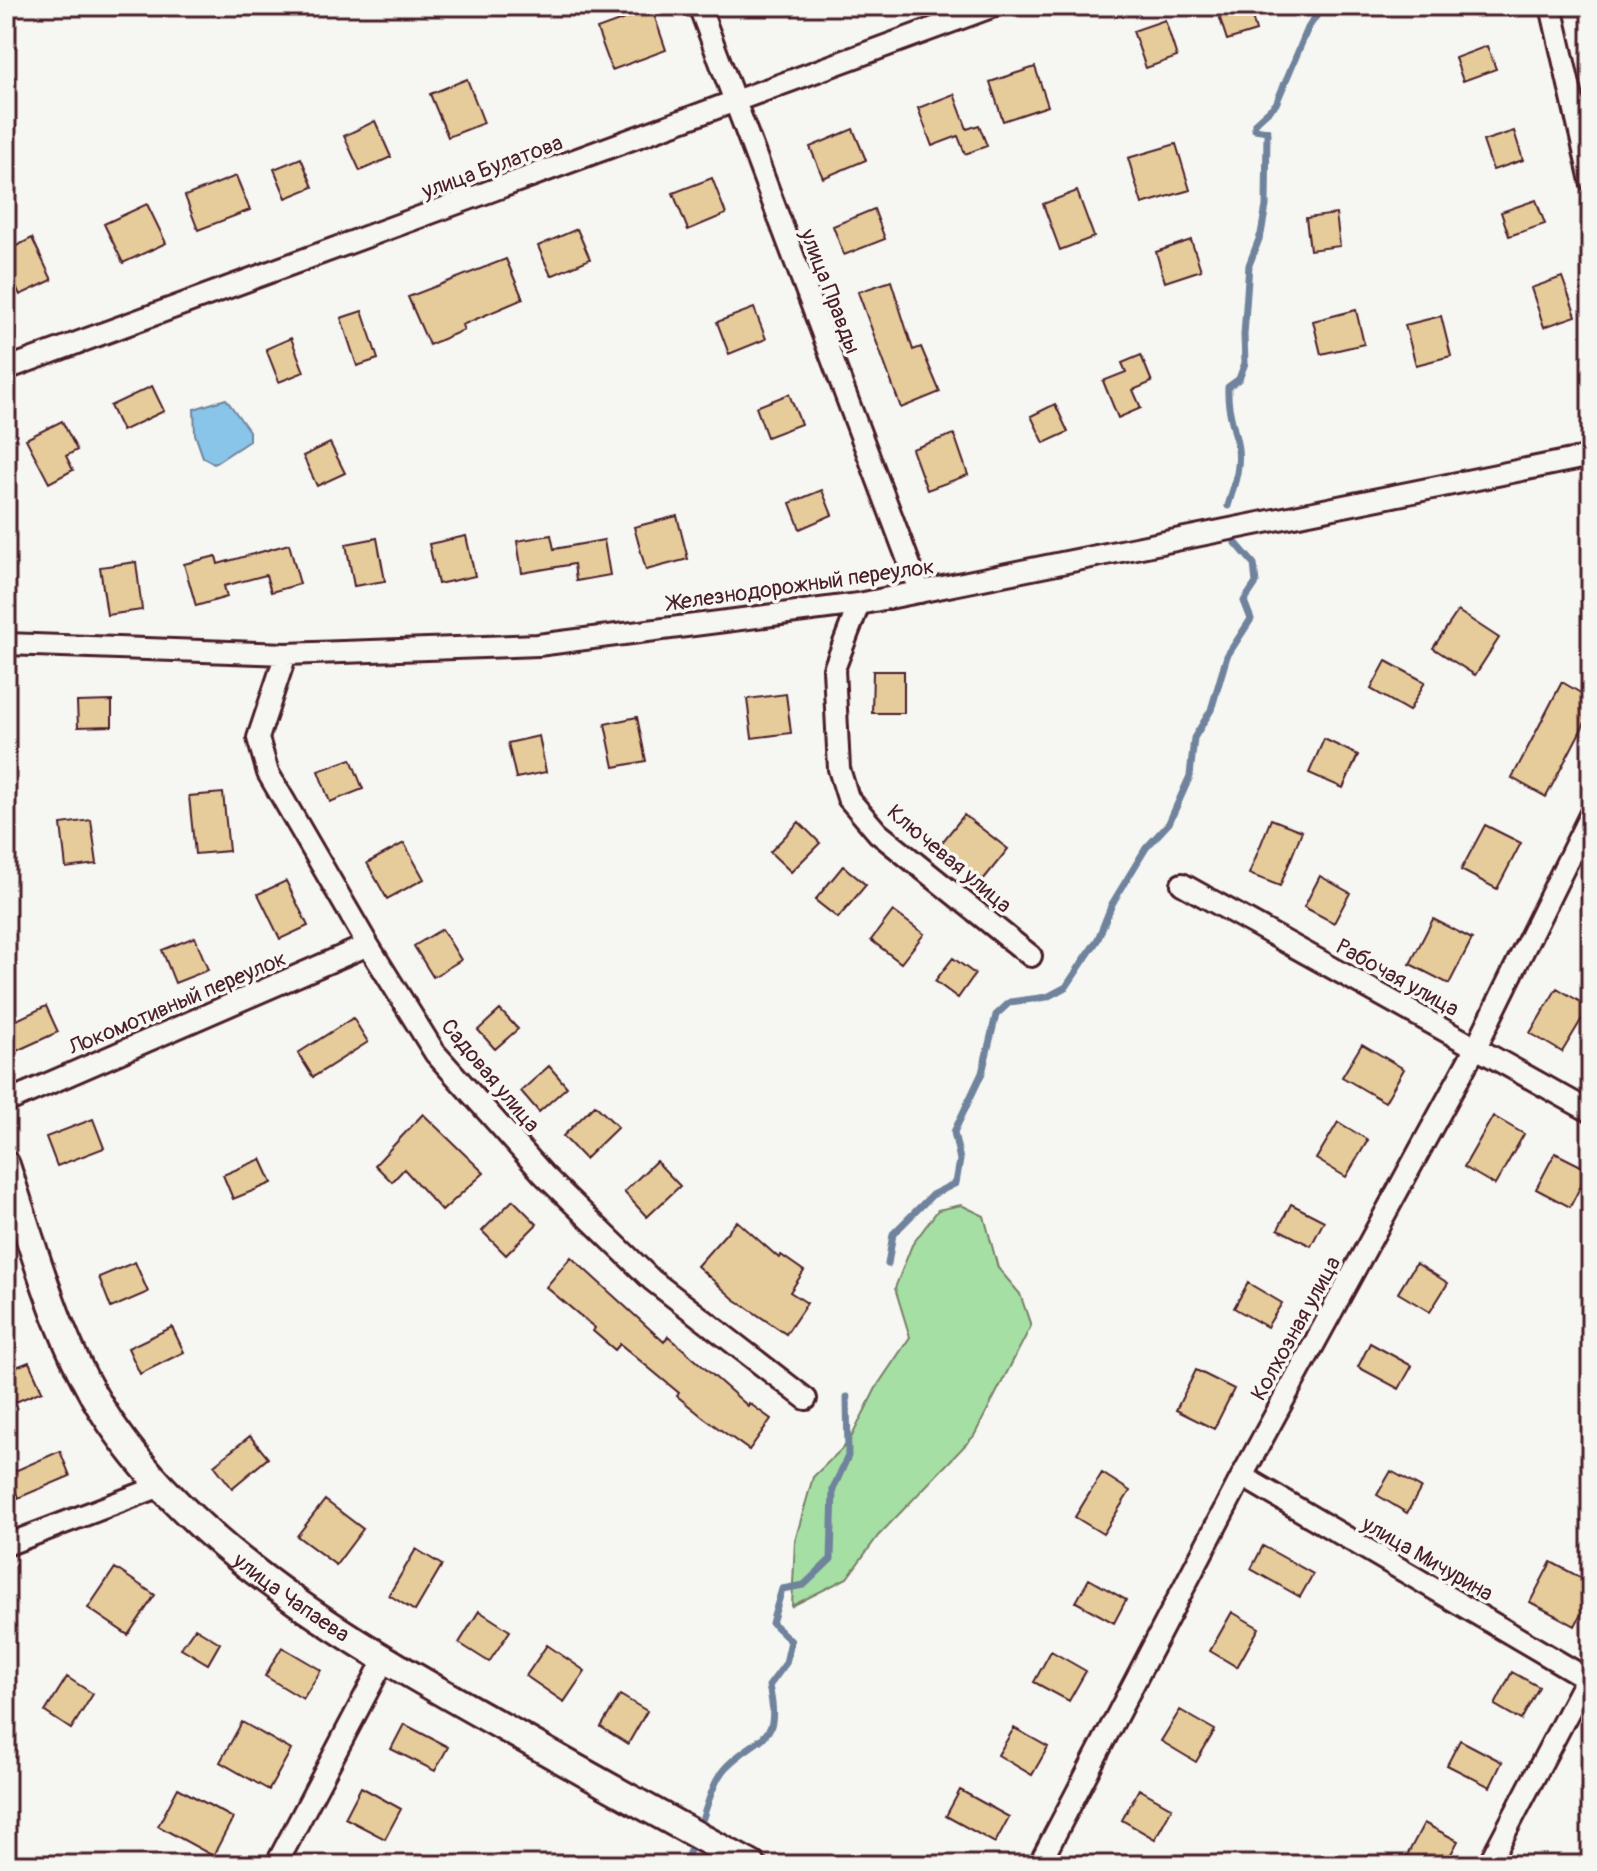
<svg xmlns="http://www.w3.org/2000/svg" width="1597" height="1871" font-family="Pangolin,sans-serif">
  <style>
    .green { fill: #a5dfa4; stroke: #787f68; stroke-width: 2 }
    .water { fill: #89c5e9; stroke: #70839d; stroke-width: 2 }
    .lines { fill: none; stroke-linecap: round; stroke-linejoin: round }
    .stream { stroke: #70839d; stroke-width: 7 }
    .building { fill: #e6cb9b; stroke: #4a1f2b; stroke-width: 2 }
    .minor-casing { stroke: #4a1f2b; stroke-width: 26 }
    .tertiary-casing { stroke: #4a1f2b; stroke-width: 32 }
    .minor { stroke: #f6f6f2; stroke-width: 20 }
    .tertiary { stroke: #f6f6f2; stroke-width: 26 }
    .labels { text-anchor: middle; stroke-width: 7; stroke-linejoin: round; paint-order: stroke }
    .street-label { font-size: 22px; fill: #4a1f2b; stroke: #f6f6f2 }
  </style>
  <rect width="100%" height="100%" fill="#f6f6f2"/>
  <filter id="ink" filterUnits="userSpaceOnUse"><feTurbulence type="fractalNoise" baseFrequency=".0125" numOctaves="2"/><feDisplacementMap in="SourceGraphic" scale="16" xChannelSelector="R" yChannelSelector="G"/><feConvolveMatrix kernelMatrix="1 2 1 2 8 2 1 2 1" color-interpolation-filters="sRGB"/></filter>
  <g filter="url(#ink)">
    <path class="green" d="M 961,1205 L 984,1216 L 998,1268 L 1020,1294 L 1031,1326 L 974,1436 L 878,1536 L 847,1578 L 792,1606 L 795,1541 L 813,1477 L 849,1442 L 877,1386 L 910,1337 L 895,1288 L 912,1245 L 938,1210 Z"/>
    <path class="water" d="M 226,399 L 249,431 L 249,441 L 214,464 L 203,457 L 195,434 L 194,409 Z"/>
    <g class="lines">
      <path class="stream" d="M 1228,506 C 1234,486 1242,464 1237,443 C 1233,423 1227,409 1228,387 L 1239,379 L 1245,363 L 1244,335 L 1249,265 L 1261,234 L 1266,206 L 1267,131 L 1255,129 L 1255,123 L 1276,104 L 1308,28 L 1323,6
        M 888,1264 L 893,1234 L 932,1195 L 956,1183 L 960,1160 L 954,1132 L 982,1073 L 996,1015 L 1010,1002 L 1047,997 L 1066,987 L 1098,939 L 1112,904 L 1146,848 L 1169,823 L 1190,776 L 1194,738 L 1211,710 L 1227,656 L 1251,619 L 1244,601 L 1256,583 L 1254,564 L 1235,542
        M 699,1829 C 706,1811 713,1779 727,1766 C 760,1733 782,1744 769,1686 L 786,1663 L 791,1641 L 772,1623 L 782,1589 L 804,1585 L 831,1559 L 833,1489 L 848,1456 L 847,1397
        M 684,1865 L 694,1841"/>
    </g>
    <path class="building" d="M 1216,6 L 1249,6 L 1256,31 L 1227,40 Z
      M 652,9 L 666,50 L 612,70 L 597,29 Z
      M 1165,20 L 1177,57 L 1146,68 L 1133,31 Z
      M 1487,46 L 1496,69 L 1463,81 L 1455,58 Z
      M 1035,67 L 1048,106 L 1003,121 L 990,82 Z
      M 467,79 L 484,123 L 448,137 L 430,94 Z
      M 954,94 L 967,129 L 979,125 L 987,146 L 965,154 L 958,136 L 932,146 L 918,108 Z
      M 375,121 L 391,157 L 360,171 L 344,136 Z
      M 853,129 L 866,160 L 823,178 L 810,147 Z
      M 1514,131 L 1523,160 L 1493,170 L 1483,141 Z
      M 1176,144 L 1190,190 L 1142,204 L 1128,158 Z
      M 301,158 L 313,187 L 286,198 L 274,169 Z
      M 236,176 L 250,210 L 198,230 L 185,196 Z
      M 712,178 L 726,214 L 688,230 L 673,193 Z
      M 1077,191 L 1094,237 L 1060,250 L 1043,204 Z
      M 1536,200 L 1545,224 L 1509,236 L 1501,212 Z
      M 147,204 L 166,243 L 123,263 L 104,224 Z
      M 874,209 L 885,239 L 844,255 L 833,226 Z
      M 1336,214 L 1340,246 L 1310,250 L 1306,218 Z
      M 577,229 L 590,259 L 551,276 L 538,246 Z
      M 32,238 L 52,280 L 20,295 L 6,265 L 6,251 Z
      M 1191,240 L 1201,270 L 1165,282 L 1156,252 Z
      M 506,259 L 523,299 L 462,325 L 464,330 L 429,345 L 408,297 Z
      M 1562,277 L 1576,316 L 1544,327 L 1531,288 Z
      M 891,281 L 913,350 L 921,347 L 940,392 L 901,408 L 858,292 Z
      M 754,308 L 766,339 L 729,354 L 717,322 Z
      M 1356,310 L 1364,344 L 1321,354 L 1313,321 Z
      M 362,311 L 378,359 L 357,366 L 341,318 Z
      M 1441,316 L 1451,356 L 1416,365 L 1405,325 Z
      M 291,338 L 304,372 L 279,382 L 266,349 Z
      M 1141,355 L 1152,382 L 1133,390 L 1141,408 L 1118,418 L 1103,381 L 1126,372 L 1122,363 Z
      M 152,386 L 164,411 L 122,431 L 110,406 Z
      M 789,394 L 801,424 L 767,437 L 756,407 Z
      M 1055,404 L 1068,432 L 1044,443 L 1031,416 Z
      M 62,421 L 77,450 L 66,456 L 73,470 L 49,483 L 26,439 Z
      M 954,434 L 968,475 L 927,490 L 912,449 Z
      M 330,443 L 345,473 L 317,486 L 303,456 Z
      M 822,490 L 832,515 L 800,529 L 790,503 Z
      M 677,516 L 688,559 L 646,570 L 634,527 Z
      M 551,535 L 554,549 L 604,540 L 610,575 L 576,581 L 574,564 L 522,573 L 517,541 Z
      M 466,536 L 475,576 L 438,584 L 429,544 Z
      M 377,538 L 385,581 L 354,586 L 346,544 Z
      M 289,544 L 300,584 L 271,592 L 266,575 L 224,586 L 227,597 L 196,606 L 184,564 L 216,556 L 218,564 Z
      M 136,562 L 142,610 L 107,615 L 100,567 Z
      M 1458,611 L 1499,638 L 1475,675 L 1433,648 Z
      M 1386,661 L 1425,682 L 1409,711 L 1371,689 Z
      M 873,671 L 904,671 L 904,713 L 872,713 Z
      M 1562,682 L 1591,699 L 1591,711 L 1546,797 L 1512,778 Z
      M 786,694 L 791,733 L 752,738 L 747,699 Z
      M 112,701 L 112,726 L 78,727 L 77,702 Z
      M 637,717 L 646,761 L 614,767 L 605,724 Z
      M 539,736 L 546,772 L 516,778 L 508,743 Z
      M 1324,739 L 1358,755 L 1343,788 L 1309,773 Z
      M 351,759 L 363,789 L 330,802 L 318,771 Z
      M 223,793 L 229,851 L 195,854 L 189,796 Z
      M 964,815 L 1008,849 L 983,880 L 939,846 Z
      M 1271,819 L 1302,831 L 1280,886 L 1249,874 Z
      M 91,820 L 97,864 L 66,868 L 61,824 Z
      M 799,822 L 820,843 L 791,872 L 770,852 Z
      M 1485,825 L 1521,843 L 1497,889 L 1461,870 Z
      M 404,843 L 424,879 L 387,899 L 367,863 Z
      M 843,866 L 866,885 L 838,918 L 815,900 Z
      M 1320,876 L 1350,893 L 1334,923 L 1304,907 Z
      M 286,881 L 308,926 L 280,939 L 258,894 Z
      M 893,911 L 924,934 L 901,963 L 871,940 Z
      M 1433,919 L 1472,939 L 1449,984 L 1410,964 Z
      M 442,929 L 461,960 L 433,977 L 414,946 Z
      M 195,937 L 208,970 L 175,983 L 162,950 Z
      M 953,958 L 975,974 L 958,998 L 935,981 Z
      M 1557,988 L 1589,1007 L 1562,1052 L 1530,1033 Z
      M 46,1006 L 58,1032 L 14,1052 L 6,1025 Z
      M 500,1010 L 518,1029 L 495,1049 L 478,1030 Z
      M 353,1018 L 368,1042 L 313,1077 L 298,1053 Z
      M 1362,1044 L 1404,1069 L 1385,1102 L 1342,1077 Z
      M 549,1066 L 567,1087 L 539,1112 L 521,1091 Z
      M 595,1105 L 618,1127 L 585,1159 L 563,1136 Z
      M 423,1114 L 484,1173 L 442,1211 L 404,1169 L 392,1182 L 375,1165 Z
      M 1493,1116 L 1524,1134 L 1495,1185 L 1464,1167 Z
      M 93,1119 L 104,1148 L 57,1166 L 46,1137 Z
      M 1338,1122 L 1368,1140 L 1346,1177 L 1316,1159 Z
      M 1555,1153 L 1589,1170 L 1570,1207 L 1536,1189 Z
      M 261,1159 L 272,1183 L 233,1199 L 223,1175 Z
      M 656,1161 L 680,1186 L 647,1217 L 624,1192 Z
      M 513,1200 L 537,1224 L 506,1255 L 482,1231 Z
      M 1291,1204 L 1324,1221 L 1311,1246 L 1278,1229 Z
      M 737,1221 L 779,1258 L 781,1255 L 804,1271 L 790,1292 L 807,1303 L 786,1334 L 734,1299 L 697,1266 Z
      M 571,1257 L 664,1342 L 668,1336 L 748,1406 L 749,1403 L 771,1419 L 749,1450 L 704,1418 L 677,1396 L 679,1393 L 620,1344 L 615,1350 L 593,1331 L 595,1328 L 546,1287 Z
      M 135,1262 L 148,1292 L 111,1308 L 99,1277 Z
      M 1416,1263 L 1448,1283 L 1430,1312 L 1398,1293 Z
      M 1248,1283 L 1282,1303 L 1267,1327 L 1234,1308 Z
      M 172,1327 L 184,1352 L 140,1374 L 128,1348 Z
      M 1370,1343 L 1412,1366 L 1399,1389 L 1358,1367 Z
      M 29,1362 L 42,1391 L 6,1406 L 6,1371 Z
      M 1196,1370 L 1234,1389 L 1214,1429 L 1176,1410 Z
      M 250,1436 L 268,1458 L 232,1488 L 214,1465 Z
      M 60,1451 L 70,1476 L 18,1498 L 8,1474 Z
      M 1391,1471 L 1421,1488 L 1407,1513 L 1377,1495 Z
      M 1102,1473 L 1130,1491 L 1103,1534 L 1075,1517 Z
      M 325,1500 L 363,1529 L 336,1565 L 297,1536 Z
      M 1263,1546 L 1313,1574 L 1300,1597 L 1251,1569 Z
      M 416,1549 L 442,1565 L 415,1611 L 389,1595 Z
      M 1551,1562 L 1591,1583 L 1591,1595 L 1575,1626 L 1530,1602 Z
      M 115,1568 L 155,1595 L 128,1635 L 88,1608 Z
      M 1089,1579 L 1126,1600 L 1114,1623 L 1076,1602 Z
      M 479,1611 L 510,1631 L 489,1662 L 459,1643 Z
      M 1232,1612 L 1259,1628 L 1237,1667 L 1210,1651 Z
      M 195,1628 L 220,1643 L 208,1664 L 181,1648 Z
      M 547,1645 L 585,1671 L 564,1702 L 526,1676 Z
      M 282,1647 L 321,1670 L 303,1699 L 265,1676 Z
      M 1051,1651 L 1086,1671 L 1069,1701 L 1034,1682 Z
      M 1512,1672 L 1539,1687 L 1521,1720 L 1495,1705 Z
      M 67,1677 L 93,1694 L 71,1729 L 45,1712 Z
      M 620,1695 L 647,1711 L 628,1744 L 601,1727 Z
      M 1180,1710 L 1215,1730 L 1196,1762 L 1161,1741 Z
      M 242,1722 L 291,1750 L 269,1790 L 220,1762 Z
      M 404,1724 L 448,1747 L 435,1771 L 391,1749 Z
      M 1014,1728 L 1048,1747 L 1032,1775 L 998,1755 Z
      M 1460,1740 L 1502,1762 L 1490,1787 L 1447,1765 Z
      M 361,1787 L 401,1809 L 385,1839 L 345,1818 Z
      M 178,1788 L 233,1818 L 213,1856 L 158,1826 Z
      M 1139,1789 L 1172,1808 L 1155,1839 L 1122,1820 Z
      M 960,1790 L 1009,1817 L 995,1843 L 946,1816 Z
      M 1424,1823 L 1458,1841 L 1445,1865 L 1402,1865 Z"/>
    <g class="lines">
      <g class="minor-casing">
        <path id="minor" d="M 699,6 L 920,592
          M 1551,6 L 1591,181
          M 6,369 L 994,6
          M 859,604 L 834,669 L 839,769 L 848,798 L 878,833 L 1031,956
          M 6,644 L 286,654 L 538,645 L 859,604 L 1591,456
          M 286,654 L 258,738 L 268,773 L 368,945 L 435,1053 L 544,1175 L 652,1280 L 806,1399
          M 1182,884 L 1591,1112
          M 6,1102 L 368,945
          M 1242,1476 L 1591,1681
          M 6,1545 L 161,1486
          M 276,1865 L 384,1660
          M 1039,1865 L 1242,1476 L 1476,1047 L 1591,813
          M 1488,1865 L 1591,1669"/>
      </g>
      <g class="tertiary-casing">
        <g id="tertiary">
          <path id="s1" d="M 6,1165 C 36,1255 61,1355 117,1432 C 211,1565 374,1655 514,1733 C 593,1778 672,1822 752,1865"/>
        </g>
      </g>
      <use href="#minor" class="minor"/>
      <use href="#tertiary" class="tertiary"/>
    </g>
  </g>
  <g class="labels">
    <g class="street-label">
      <text transform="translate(492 166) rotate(-20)" y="8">улица Булатова</text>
      <text transform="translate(831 291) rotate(69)" y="8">улица Правды</text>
      <text transform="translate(801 584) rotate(-8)" y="8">Железнодорожный переулок</text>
      <text transform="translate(950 858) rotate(40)" y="8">Ключевая улица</text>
      <text transform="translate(1398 977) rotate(29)" y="8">Рабочая улица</text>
      <text transform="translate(177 1002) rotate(-23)" y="8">Локомотивный переулок</text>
      <text transform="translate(491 1075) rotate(50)" y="8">Садовая улица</text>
      <text transform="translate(1295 1328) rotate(-61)" y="8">Колхозная улица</text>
      <text transform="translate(1428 1558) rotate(30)" y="8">улица Мичурина</text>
      <text dy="8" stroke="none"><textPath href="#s1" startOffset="532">улица Чапаева</textPath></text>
    </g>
  </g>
  <rect width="1597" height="1871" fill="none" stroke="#f6f6f2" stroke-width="32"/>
  <rect x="16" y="16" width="1565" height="1839" fill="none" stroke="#4a1f2b" stroke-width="3" filter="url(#ink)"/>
</svg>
